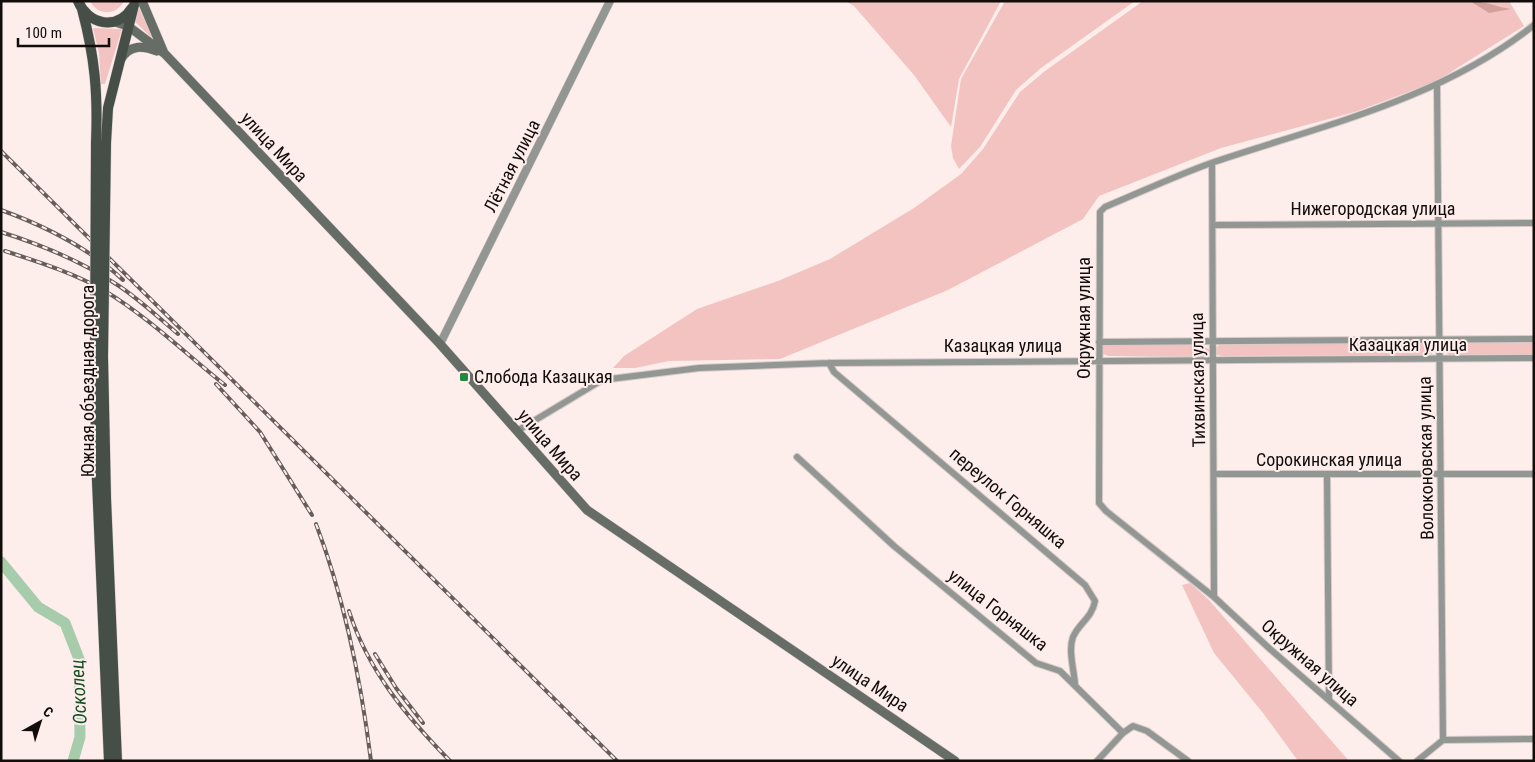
<svg xmlns="http://www.w3.org/2000/svg" width="1535" height="762" font-family="'Roboto Condensed',sans-serif">
  <style>
    .green { fill: #f2c3c0 }
    .forest { fill: #d3a09c }
    .lines { fill: none; stroke-linecap: round; stroke-linejoin: round }
    .river { stroke: #a7ccab; stroke-width: 11 }
    .minor-casing { stroke: #d7cac8; stroke-width: 8 }
    .tertiary-casing { stroke: #d7cac8; stroke-width: 9 }
    .secondary-casing { stroke: #d7cac8; stroke-width: 10 }
    .primary-casing { stroke: #d7cac8; stroke-width: 11 }
    .minor { stroke: #929793; stroke-width: 6 }
    .tertiary { stroke: #929793; stroke-width: 8 }
    .secondary { stroke: #656d66; stroke-width: 9 }
    .primary { stroke: #464f47; stroke-width: 10 }
    .rail-casing { stroke: #675e5c; stroke-width: 4 }
    .rail { stroke: #fdeeec; stroke-width: 2; stroke-dasharray: 5.5; stroke-linecap: butt }
    .primary-bridge-casing { stroke: #d7cac8; stroke-width: 11; stroke-linecap: butt }
    .primary-bridge { stroke: #464f47; stroke-width: 10 }
    .poi-dot { fill: #23893e; stroke: #fdeeec; stroke-width: 2 }
    .labels { text-anchor: middle; stroke-width: 4; stroke-linejoin: round; paint-order: stroke }
    .street-label { font-size: 18px; fill: #120c0b; stroke: #fdeeec }
    .poi-label { font-size: 18px; fill: #120c0b; stroke: #fdeeec; text-anchor: start }
    .water-label { font-size: 19px; font-style: italic; fill: #184f25; stroke: #fdeeec }
  </style>
  <rect width="100%" height="100%" fill="#fdeeec"/>
  <path class="green" d="M 90,1 L 124,1 C 116,16 98,16 90,1 Z
    M 845,1 L 1001,1 L 959,79 L 951,127 L 914,75 L 854,6 Z
    M 1005,1 L 1135,1 L 1041,68 L 1016,90 L 980,147 L 959,169 L 953,158 L 951,146 L 961,79 Z
    M 1143,1 L 1509,1 L 1524,26 L 1435,82 L 1355,112 L 1221,148 L 1099,196 L 1083,219 L 948,290 L 780,359 L 669,361 L 635,368 L 613,368 L 624,356 L 697,309 L 778,281 L 830,259 L 914,208 L 961,174 L 983,149 L 1020,92 L 1045,71 Z
    M 139,8 L 154,40 L 134,21 Z
    M 93,28 L 122,29 L 105,84 L 101,84 L 99,53 Z
    M 1534,341 L 1534,354 L 1449,355 L 1443,350 L 1444,346 L 1449,343 Z
    M 1430,342 L 1436,344 L 1437,347 L 1432,354 L 1426,355 L 1223,356 L 1216,355 L 1215,349 L 1219,345 L 1224,345 Z
    M 1104,345 L 1203,345 L 1210,350 L 1208,354 L 1203,357 L 1108,356 L 1101,353 L 1101,347 Z
    M 1190,583 L 1209,600 L 1349,761 L 1298,761 L 1263,713 L 1214,653 L 1182,585 Z"/>
  <path class="forest" d="M 1470,1 C 1485,1 1496,7 1511,9 L 1489,13 Z"/>
  <g class="lines">
    <path class="river" d="M 1,562 L 38,607 L 65,623 L 79,659 L 80,737 L 73,761"/>
    <g class="minor-casing">
      <path id="minor" d="M 1437,86 L 1443,740
        M 1212,163 L 1214,597
        M 1213,225 L 1534,223
        M 1099,342 L 1534,339
        M 829,363 L 834,372 L 1085,585 L 1095,601 C 1092,618 1079,623 1073,637 C 1068,650 1074,670 1075,684
        M 517,431 L 602,380 L 699,368 L 829,363 L 1534,358
        M 797,457 L 894,546 L 1036,663 L 1060,671 L 1123,733 L 1133,726 L 1147,731 L 1188,761
        M 1215,474 L 1534,474
        M 1327,475 L 1329,699
        M 1097,761 L 1123,733
        M 1399,761 L 1270,649 L 1214,597 L 1106,511 L 1099,503 L 1100,212 L 1105,207 C 1141,192 1177,175 1214,162 C 1324,125 1441,99 1534,25
        M 1417,761 L 1443,740 L 1534,739"/>
    </g>
    <g class="tertiary-casing">
      <path id="tertiary" d="M 440,344 L 610,1"/>
    </g>
    <g class="secondary-casing">
      <path id="secondary" d="M 142,1 L 164,53
        M 115,22 L 128,26 L 165,54 L 440,344 L 587,510 L 955,761
        M 121,59 C 130,44 143,46 157,51"/>
    </g>
    <g class="primary-casing">
      <path id="primary" d="M 78,1 C 88,25 117,31 132,8
        M 82,9 C 95,58 98,93 96,143
        M 106,143 L 108,108 L 134,5
        M 95,355 L 96,458 L 109,761
        M 103,356 L 106,498 L 117,761"/>
    </g>
    <use href="#minor" class="minor"/>
    <use href="#tertiary" class="tertiary"/>
    <use href="#secondary" class="secondary"/>
    <use href="#primary" class="primary"/>
    <g class="rail-casing">
      <path id="rail" d="M 1,151 L 617,761
        M 1,210 C 45,226 89,248 123,280
        M 1,232 C 42,245 83,262 119,286 C 140,300 159,318 178,334
        M 5,251 C 39,262 74,273 105,291 C 148,317 186,354 225,385
        M 216,384 L 260,432 L 312,515
        M 316,524 C 345,600 361,681 371,761
        M 349,611 C 368,671 407,717 450,761
        M 375,654 L 396,688 L 423,723"/>
    </g>
    <use href="#rail" class="rail"/>
    <g class="primary-bridge-casing">
      <path id="primary-bridge" d="M 95,355 L 96,143
        M 103,356 L 106,143"/>
    </g>
    <use href="#primary-bridge" class="primary-bridge"/>
  </g>
  <rect class="poi-dot" x="459" y="372" width="10" height="10" rx="2.5"/>
  <g class="labels">
    <g class="street-label">
      <text transform="translate(274 147) rotate(47)" y="6">улица Мира</text>
      <text transform="translate(512 166) rotate(-63)" y="6">Лётная улица</text>
      <text x="1373" y="215">Нижегородская улица</text>
      <text transform="translate(1084 318) rotate(-90)" y="6">Окружная улица</text>
      <text x="1408" y="351">Казацкая улица</text>
      <text x="1003" y="352">Казацкая улица</text>
      <text transform="translate(1198 380) rotate(-91)" y="6">Тихвинская улица</text>
      <text transform="translate(88 381) rotate(-90)" y="6">Южная объездная дорога</text>
      <text transform="translate(550 445) rotate(49)" y="6">улица Мира</text>
      <text transform="translate(1426 458) rotate(-91)" y="6">Волоконовская улица</text>
      <text x="1329" y="466">Сорокинская улица</text>
      <text transform="translate(1008 498) rotate(40)" y="6">переулок Горняшка</text>
      <text transform="translate(998 610) rotate(38)" y="6">улица Горняшка</text>
      <text transform="translate(1310 663) rotate(41)" y="6">Окружная улица</text>
      <text transform="translate(870 683) rotate(34)" y="6">улица Мира</text>
    </g>
    <g class="poi-label">
      <text x="474" y="383">Слобода Казацкая</text>
    </g>
    <g class="water-label">
      <text transform="translate(78 692) rotate(-93)" y="7">Осколец</text>
    </g>
  </g>
  <rect width="1535" height="762" fill="none" stroke="#120c0b" stroke-width="5"/>
  <g transform="translate(40 722) rotate(39)" stroke="#fdeeec" stroke-width="4" paint-order="stroke">
  <path d="M0-4L9 19L0 12L-9 19Z" fill="#120c0b"/>
  <text y="-8" font-size="14" font-weight="bold" text-anchor="middle" fill="#120c0b">С</text>
  </g>
  <path d="M18 38v8h91v-8" fill="none" stroke="#120c0b" stroke-width="2.5"/>
  <text x="25" y="38" font-size="15" fill="#120c0b" stroke="#fdeeec" stroke-width="4" paint-order="stroke">100 m</text>
</svg>
